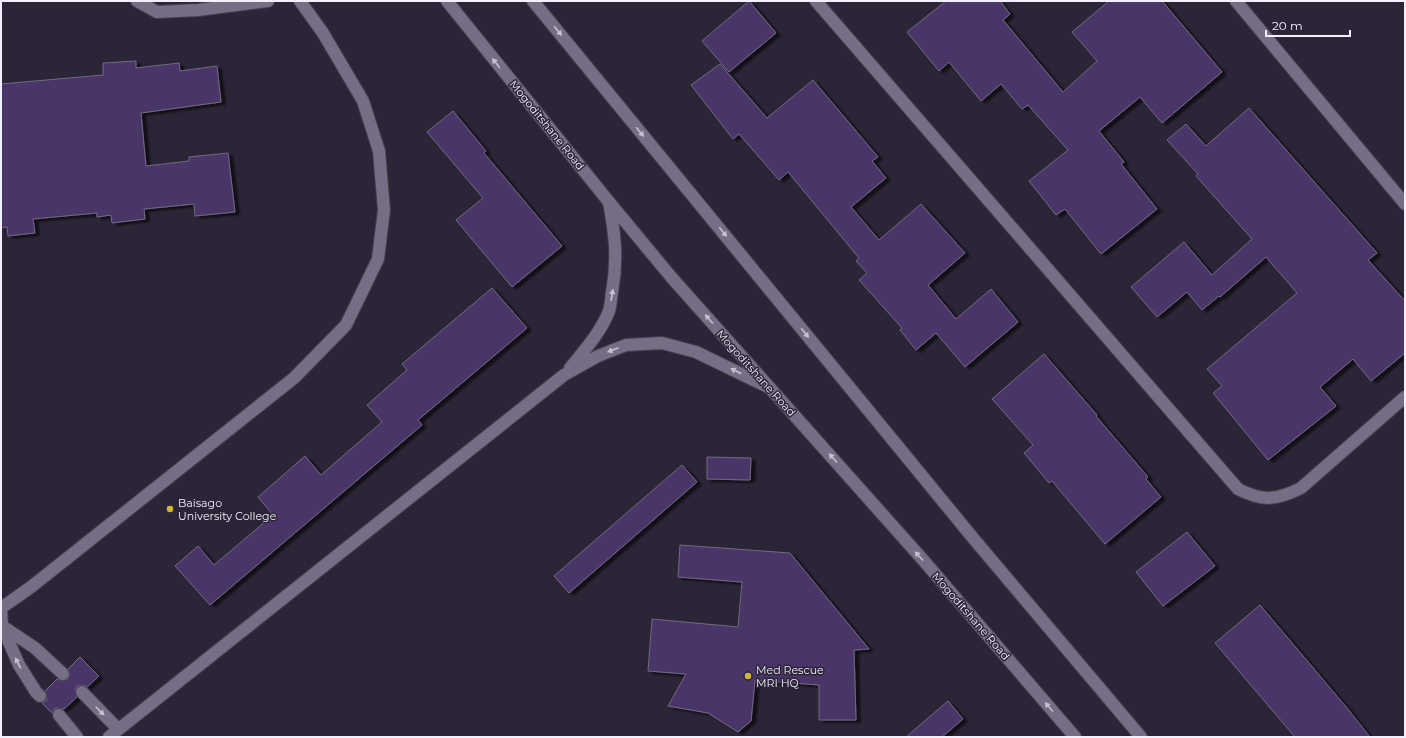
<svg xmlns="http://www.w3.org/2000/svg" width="1406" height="738" font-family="Montserrat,sans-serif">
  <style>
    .building { fill: #483468; stroke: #726a81; filter: url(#shadow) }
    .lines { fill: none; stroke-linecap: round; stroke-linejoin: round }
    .lane-casing { stroke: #454050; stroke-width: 14 }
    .street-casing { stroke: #454050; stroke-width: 14 }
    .secondary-casing { stroke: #454050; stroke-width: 14 }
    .lane { stroke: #766e85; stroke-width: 12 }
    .street { stroke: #766e85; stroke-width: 12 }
    .secondary { stroke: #766e85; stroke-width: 12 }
    .oneway { fill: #c7c2d2 }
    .poi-dot { fill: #d1b736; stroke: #2c2538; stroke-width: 1.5 }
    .labels { text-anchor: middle; stroke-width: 3; stroke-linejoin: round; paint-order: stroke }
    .street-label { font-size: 11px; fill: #f3effc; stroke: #2c2538 }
    .poi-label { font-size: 11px; fill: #f3effc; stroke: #2c2538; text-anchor: start }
  </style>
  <defs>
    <filter id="shadow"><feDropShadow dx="4.5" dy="2.5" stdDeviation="1" flood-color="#0009"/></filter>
  </defs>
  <rect width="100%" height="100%" fill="#2c2538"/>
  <path class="building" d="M 749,1 L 776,33 L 729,72 L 702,41 Z
    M 946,1 L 1000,1 L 1010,14 L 1003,20 L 1063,92 L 1097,61 L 1072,32 L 1109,1 L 1162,1 L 1222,72 L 1162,123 L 1140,97 L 1099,131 L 1124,162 L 1121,164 L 1157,209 L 1101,254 L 1065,209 L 1056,215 L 1029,181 L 1068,150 L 1028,105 L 1022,109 L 1001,84 L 981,101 L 949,62 L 939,71 L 907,32 Z
    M 136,61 L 136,68 L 179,63 L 180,71 L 217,66 L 221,102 L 141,113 L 146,166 L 189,161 L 189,157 L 228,153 L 235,212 L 195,216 L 194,204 L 144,209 L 145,219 L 112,223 L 111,215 L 97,217 L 97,213 L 33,219 L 35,233 L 8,236 L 7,227 L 1,228 L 1,84 L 103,75 L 103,63 Z
    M 720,64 L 767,118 L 813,80 L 878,157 L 872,161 L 886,178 L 851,207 L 879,240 L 921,204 L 965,253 L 928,285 L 956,319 L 991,289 L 1018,322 L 965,367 L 936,333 L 916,350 L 900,330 L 902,328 L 859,280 L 867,273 L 856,261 L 859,258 L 788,172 L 779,180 L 739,134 L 733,139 L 691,85 Z
    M 1249,108 L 1377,253 L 1368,260 L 1405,301 L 1405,353 L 1371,381 L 1353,359 L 1320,387 L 1336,406 L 1268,460 L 1213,393 L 1222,386 L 1207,369 L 1297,293 L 1266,257 L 1220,297 L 1219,296 L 1202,310 L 1187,292 L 1157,317 L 1131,287 L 1184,242 L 1212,275 L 1252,239 L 1196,176 L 1198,174 L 1167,140 L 1186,124 L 1206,146 Z
    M 453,111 L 486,151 L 484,153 L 562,246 L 512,287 L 456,220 L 483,198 L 427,132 Z
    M 492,288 L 527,328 L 418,420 L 422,425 L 210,605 L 175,566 L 198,546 L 214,565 L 273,515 L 258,497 L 305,456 L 321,475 L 382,422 L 367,405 L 407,370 L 402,364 Z
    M 1044,354 L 1097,415 L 1096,416 L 1148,477 L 1146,479 L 1161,497 L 1105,544 L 1052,481 L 1049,483 L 1024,453 L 1033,445 L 992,399 Z
    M 707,457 L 751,458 L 750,480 L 707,479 Z
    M 682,465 L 697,482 L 569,593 L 554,576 Z
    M 1187,532 L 1215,566 L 1163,606 L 1136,572 Z
    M 680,545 L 790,553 L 869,649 L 854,650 L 856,720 L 819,720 L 819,685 L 755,680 L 751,721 L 738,732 L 708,713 L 668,706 L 686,674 L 648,671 L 652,619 L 738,627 L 742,582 L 678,577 Z
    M 1260,605 L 1347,708 L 1370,737 L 1295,737 L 1215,643 Z
    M 80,657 L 99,676 L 87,687 L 84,685 L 77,686 L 75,690 L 77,697 L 64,709 L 57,708 L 54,709 L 52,713 L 42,703 L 46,701 L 47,698 L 45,691 L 57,679 L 62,681 L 68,679 L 70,675 L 68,669 Z
    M 948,701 L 963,719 L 942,737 L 906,737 Z"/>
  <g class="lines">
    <g class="lane-casing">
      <path id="lane" d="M 137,1 L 157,12 L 198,10 L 268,1
        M 2,626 L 35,648 L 63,674
        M 82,692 L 118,729
        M 40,696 L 36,692 L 19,665 L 2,626 L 1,608 L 31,587 L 294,378 L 346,325 L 378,259 L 384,210 L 379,151 L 363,101 L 323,33 L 300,1
        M 59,715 L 77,737"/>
    </g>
    <g class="street-casing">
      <path id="street" d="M 816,1 L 1238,489 C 1263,502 1277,500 1301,488 L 1405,397
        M 1236,1 L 1405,204
        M 570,368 C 584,351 601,332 609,311 C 611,305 611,298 612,292 C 618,259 615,235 609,202
        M 109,737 L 564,375 L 598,356 L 626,345 L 662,343 L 696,352 L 770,388"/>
    </g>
    <g class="secondary-casing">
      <path id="secondary" d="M 447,1 L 609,202 L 672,278 L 924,561 L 1075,737
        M 533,1 L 973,538 L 1141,737"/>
    </g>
    <use href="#lane" class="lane"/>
    <use href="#street" class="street"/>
    <use href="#secondary" class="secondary"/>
  </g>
  <defs><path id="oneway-solid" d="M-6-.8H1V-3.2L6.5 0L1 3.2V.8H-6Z"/></defs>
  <g class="oneway">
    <use href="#oneway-solid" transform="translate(558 31) rotate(51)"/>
    <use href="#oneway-solid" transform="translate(496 63) rotate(-129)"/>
    <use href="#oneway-solid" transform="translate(640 132) rotate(51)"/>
    <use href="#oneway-solid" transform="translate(723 232) rotate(51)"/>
    <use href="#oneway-solid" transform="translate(612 295) rotate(-80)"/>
    <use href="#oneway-solid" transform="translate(709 319) rotate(-131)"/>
    <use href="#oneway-solid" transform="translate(805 333) rotate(51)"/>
    <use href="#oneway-solid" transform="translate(613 350) rotate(159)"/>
    <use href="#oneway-solid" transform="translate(736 371) rotate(-153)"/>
    <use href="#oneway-solid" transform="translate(833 458) rotate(-132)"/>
    <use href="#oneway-solid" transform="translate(919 556) rotate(-132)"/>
    <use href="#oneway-solid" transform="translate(18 663) rotate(-117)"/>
    <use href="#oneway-solid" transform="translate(1049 707) rotate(-131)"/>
    <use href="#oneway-solid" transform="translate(100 711) rotate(45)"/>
  </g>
  <g class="poi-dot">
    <circle cx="170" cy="509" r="4"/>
    <circle cx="748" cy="676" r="4"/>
  </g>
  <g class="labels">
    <g class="street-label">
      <text transform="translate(547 125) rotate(51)" y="4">Mogoditshane Road</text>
      <text transform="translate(756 373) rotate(48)" y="4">Mogoditshane Road</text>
      <text transform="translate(971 616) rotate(49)" y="4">Mogoditshane Road</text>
    </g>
    <g class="poi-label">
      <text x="178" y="507">Baisago<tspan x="178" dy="13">University College</tspan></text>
      <text x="756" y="674">Med Rescue<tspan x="756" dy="13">MRI HQ</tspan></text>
    </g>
  </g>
  <rect width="1406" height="738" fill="none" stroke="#f3effc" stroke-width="4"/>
  <path d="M1266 30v6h84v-6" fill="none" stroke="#f3effc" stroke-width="2"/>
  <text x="1272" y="30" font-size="12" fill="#f3effc" stroke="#2c2538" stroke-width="3" paint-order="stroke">20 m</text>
</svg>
